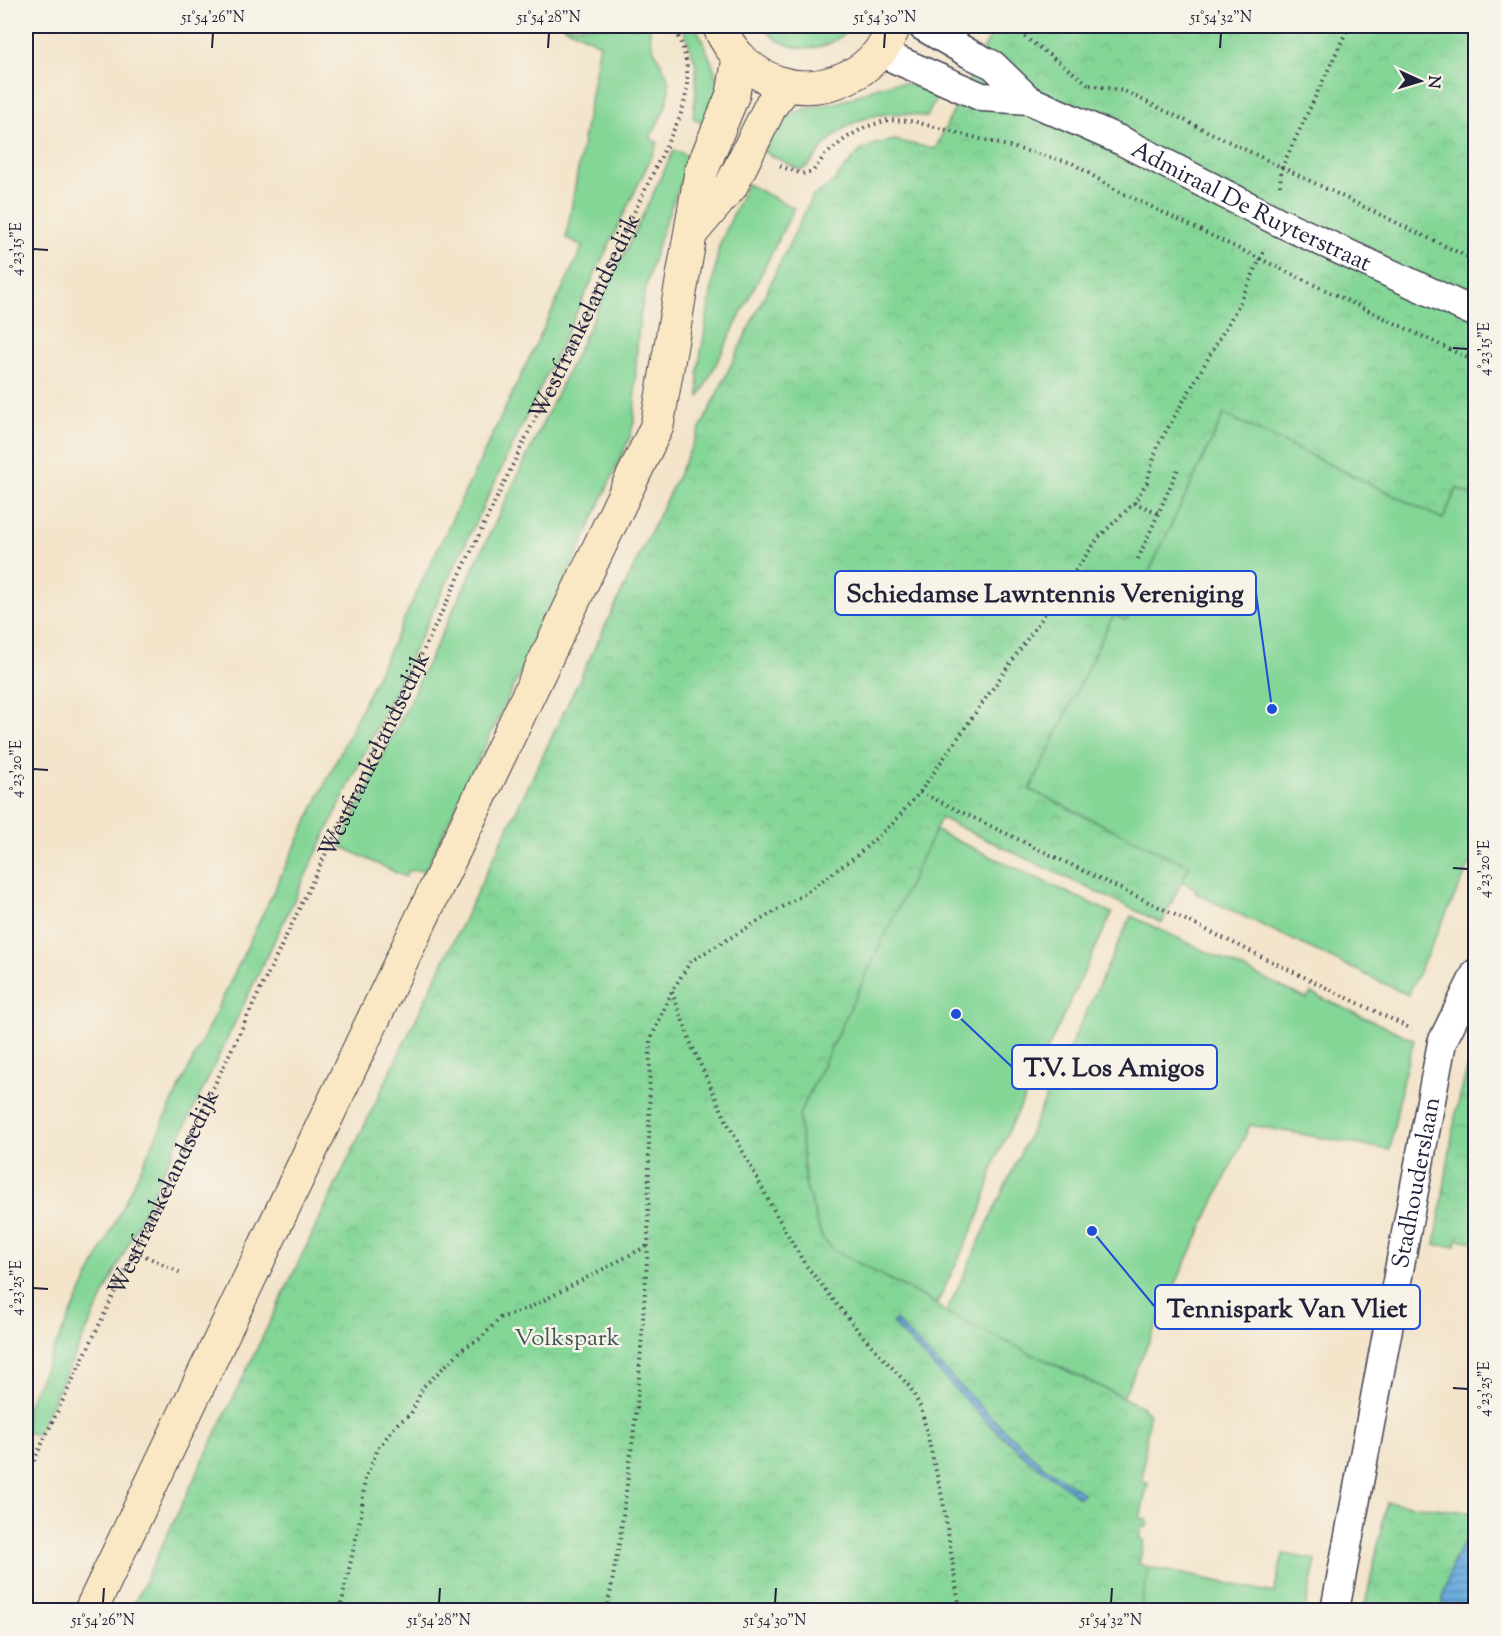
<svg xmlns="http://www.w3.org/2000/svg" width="1501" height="1636" font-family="'Sorts Mill Goudy',serif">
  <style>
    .green { fill: #84d697; stroke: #537c69; stroke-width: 1.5 }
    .park { fill: url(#park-crowns); stroke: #537c69; stroke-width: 1.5 }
    .water { fill: url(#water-rules); stroke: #44668c; stroke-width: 1.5 }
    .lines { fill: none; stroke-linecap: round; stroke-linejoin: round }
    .street-casing { stroke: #413f50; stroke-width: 31 }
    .secondary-casing { stroke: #413f50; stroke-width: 35 }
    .path { stroke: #413f50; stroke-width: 4; stroke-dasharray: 1.5 4.5; stroke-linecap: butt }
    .street { stroke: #fff; stroke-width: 28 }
    .secondary { stroke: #fae7c3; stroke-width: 33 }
    .ticks { fill: none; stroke: #22223b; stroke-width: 2 }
    .labels { text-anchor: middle; stroke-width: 5; stroke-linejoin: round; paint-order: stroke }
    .street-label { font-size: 24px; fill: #22223b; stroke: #f7f3e8 }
    .park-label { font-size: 24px; fill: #3f5857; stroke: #f7f3e8 }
    .leader { fill: none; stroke: #1d4ed8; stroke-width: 2 }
    .callout-dot { fill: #1d4ed8; stroke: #f7f3e8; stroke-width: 2 }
    .callout { fill: #f7f3e8; stroke: #1d4ed8; stroke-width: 2 }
    .callout-label { font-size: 26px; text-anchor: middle; font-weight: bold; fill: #22223b }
    .neatline { fill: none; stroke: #22223b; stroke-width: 2 }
    .ticks-label { font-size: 15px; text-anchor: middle; fill: #22223b }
  </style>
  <defs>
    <pattern id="park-crowns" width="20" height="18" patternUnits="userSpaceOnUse" patternTransform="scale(1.5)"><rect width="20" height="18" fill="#84d697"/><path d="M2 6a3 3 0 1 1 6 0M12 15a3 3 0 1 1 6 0" fill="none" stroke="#72b783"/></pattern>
    <pattern id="water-rules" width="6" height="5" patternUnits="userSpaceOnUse" patternTransform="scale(1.5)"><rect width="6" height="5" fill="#67aadc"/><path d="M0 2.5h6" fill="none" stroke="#548ab4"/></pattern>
  </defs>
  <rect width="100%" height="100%" fill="#f7f3e8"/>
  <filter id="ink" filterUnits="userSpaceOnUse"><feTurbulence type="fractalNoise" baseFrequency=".0167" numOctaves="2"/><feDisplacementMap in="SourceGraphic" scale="12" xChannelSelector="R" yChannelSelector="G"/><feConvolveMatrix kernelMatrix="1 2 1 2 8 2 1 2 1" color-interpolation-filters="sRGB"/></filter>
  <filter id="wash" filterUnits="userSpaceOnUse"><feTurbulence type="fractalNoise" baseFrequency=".008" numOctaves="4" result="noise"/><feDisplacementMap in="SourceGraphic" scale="24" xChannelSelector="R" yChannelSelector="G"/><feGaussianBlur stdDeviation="1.35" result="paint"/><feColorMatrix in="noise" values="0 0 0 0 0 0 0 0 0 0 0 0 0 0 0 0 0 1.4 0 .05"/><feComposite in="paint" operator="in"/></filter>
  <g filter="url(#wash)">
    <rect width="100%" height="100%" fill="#f3e4ca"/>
    <path class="green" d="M 563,26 L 650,27 C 649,46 657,55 665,71 C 677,93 660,118 650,138 L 658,143 L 36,1436 L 26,1431 L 26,1408 L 583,246 L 566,238 L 600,44 Z
      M 682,26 L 696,26 L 714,68 L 717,80 L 717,92 L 705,123 L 699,122 L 693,117 L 696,94 L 696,64 Z
      M 762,26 L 851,26 C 828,56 785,55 762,26 Z
      M 894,83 L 919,84 L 939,92 L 927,117 C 890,109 855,114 828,142 C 820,150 814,163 803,169 L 798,169 L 764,152 C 775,127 785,113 813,107 C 824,105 835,104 845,100 C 862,94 876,86 894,83 Z
      M 674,150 L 692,158 C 670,205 653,251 643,301 C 635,340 636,381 634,421 L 630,437 L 580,548 L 424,873 L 420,870 L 408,871 L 405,877 L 340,846 Z
      M 747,184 L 794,208 L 699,398 L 698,371 L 719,246 Z
      M 1224,414 L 1443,519 L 1457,488 L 1475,497 L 1475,853 L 1408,995 L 1195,893 L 1197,889 L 1182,882 L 1189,866 L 1030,790 L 1107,627 L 1114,615 L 1126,620 Z
      M 934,830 L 1112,913 L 996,1158 L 981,1211 L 937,1304 L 833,1250 L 822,1238 L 805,1183 L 799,1115 Z
      M 1131,916 L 1307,999 L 1311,993 L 1414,1040 L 1403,1078 L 1390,1150 L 1250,1125 L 1123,1397 L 946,1313 Z
      M 1283,1554 L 1316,1560 L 1305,1610 L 1140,1610 L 1149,1567 L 1274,1593 Z"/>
    <path class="park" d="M 995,26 L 1475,26 L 1475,497 L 1457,488 L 1443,519 L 1224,414 L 1126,620 L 1114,615 L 1107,627 L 1030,790 L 1189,866 L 1162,923 L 941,818 L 799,1115 L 805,1183 L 822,1238 L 833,1250 L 937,1304 L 946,1313 L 1143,1407 L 1149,1414 L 1142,1482 L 1148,1483 L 1140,1518 L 1148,1520 L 1147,1527 L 1142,1527 L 1139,1538 L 1144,1540 L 1139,1564 L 1149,1567 L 1140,1610 L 131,1610 L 812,197 L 831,184 L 860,151 L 875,144 L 894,140 L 935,149 Z
      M 1475,1039 L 1475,1242 L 1457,1239 L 1456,1246 L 1435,1245 L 1456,1112 Z
      M 1387,1502 L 1475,1513 L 1475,1610 L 1364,1610 Z"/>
    <path class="water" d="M 895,1320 L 991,1417 L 1042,1465 L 1083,1493 L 1079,1497 L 1029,1460 L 986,1421 L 892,1323 Z
      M 1475,1528 L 1475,1610 L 1444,1610 C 1441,1598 1445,1590 1448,1578 C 1455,1554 1461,1547 1475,1528 Z"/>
  </g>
  <g filter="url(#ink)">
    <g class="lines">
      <g class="street-casing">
        <g id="street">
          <path d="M 922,26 L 970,54 L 993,65 L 1029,100"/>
          <path id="s2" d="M 879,52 L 982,97 L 1029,100 L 1122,141 L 1277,221 L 1476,313"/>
          <path id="s3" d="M 1335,1610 L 1442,1042 L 1476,973"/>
        </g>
      </g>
      <g class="secondary-casing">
        <path id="secondary" d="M 719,26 C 743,82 804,104 857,72 C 873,62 888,44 894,26
          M 692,232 L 731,186 L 771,105 L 787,85
          M 91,1610 L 657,426 L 701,172 L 733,94 L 739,58"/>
      </g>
      <g class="path">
        <path d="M 1010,26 L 1091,86"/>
        <path d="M 1090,85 L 1124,91 L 1476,261"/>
        <path d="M 780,166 L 802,174 L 813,171 L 825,155 L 846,138 L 865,127 L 888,120 L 912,121 L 1072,163 L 1116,190 L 1476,362"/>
        <path d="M 1280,186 L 1281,169 L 1349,26"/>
        <path d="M 1134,503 L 1159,513"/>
        <path d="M 1138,559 L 1178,469"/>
        <path d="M 920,792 L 1412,1029"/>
        <path d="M 672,992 L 692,1046 L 726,1120 L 777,1216 L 804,1263 L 860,1333 L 910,1387 L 921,1408 L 943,1501 L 960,1610"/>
        <path d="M 135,1251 L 183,1274"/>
        <path id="s1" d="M 26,1477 L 679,119 C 691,89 691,53 672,26"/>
        <path d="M 340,1610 L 361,1515 L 365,1478 L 379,1447 L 397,1424 L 411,1414 L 423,1387 L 464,1348 L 481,1338 L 500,1318 L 529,1308 L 647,1246"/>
        <path d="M 607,1610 L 620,1538 L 637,1406 L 648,1246 L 650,1041 L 672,991 L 691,961 L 801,896 L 856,856 L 893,823 L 920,792 L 1099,537 L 1134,503 L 1147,482 L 1157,447 L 1237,308 L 1264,251"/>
      </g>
      <use href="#street" class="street"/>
      <use href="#secondary" class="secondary"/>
    </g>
  </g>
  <path class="ticks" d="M 212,48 L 213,33M 548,48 L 549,33M 884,48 L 885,33M 1220,48 L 1221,33M 33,249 L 48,250M 1453,348 L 1468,349M 33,769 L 48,770M 1453,868 L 1468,869M 33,1288 L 48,1289M 1453,1388 L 1468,1389M 103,1603 L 104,1588M 439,1603 L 440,1588M 775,1603 L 776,1588M 1111,1603 L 1112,1588"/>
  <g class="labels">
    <g class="street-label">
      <text dy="8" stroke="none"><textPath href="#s2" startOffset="406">Admiraal De Ruyterstraat</textPath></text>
      <text dy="8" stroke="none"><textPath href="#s1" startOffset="1288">Westfrankelandsedijk</textPath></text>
      <text dy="8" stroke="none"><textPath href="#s1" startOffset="802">Westfrankelandsedijk</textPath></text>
      <text dy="8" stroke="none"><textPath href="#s3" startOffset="435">Stadhouderslaan</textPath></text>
      <text dy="8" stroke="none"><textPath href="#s1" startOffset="316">Westfrankelandsedijk</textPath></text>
    </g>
    <g class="park-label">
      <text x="567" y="1345">Volkspark</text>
    </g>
  </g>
  <path class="leader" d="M1272 709L1256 593M956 1014L1012 1067M1092 1231L1155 1307"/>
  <g class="callout-dot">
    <circle cx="1272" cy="709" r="6"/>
    <circle cx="956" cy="1014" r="6"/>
    <circle cx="1092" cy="1231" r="6"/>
  </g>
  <g class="callout">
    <rect x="835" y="571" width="421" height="44" rx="6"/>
    <rect x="1012" y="1045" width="205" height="44" rx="6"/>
    <rect x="1155" y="1285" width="265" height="44" rx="6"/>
  </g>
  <g class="callout-label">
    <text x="1045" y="602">Schiedamse Lawntennis Vereniging</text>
    <text x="1114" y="1076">T.V. Los Amigos</text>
    <text x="1287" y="1317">Tennispark Van Vliet</text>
  </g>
  <rect width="1501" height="1636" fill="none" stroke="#f7f3e8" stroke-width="66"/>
  <g transform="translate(1420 81) rotate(94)" stroke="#f7f3e8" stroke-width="4.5" paint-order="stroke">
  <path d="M0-4.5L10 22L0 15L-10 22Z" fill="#22223b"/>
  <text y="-9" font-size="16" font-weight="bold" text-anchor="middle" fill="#22223b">N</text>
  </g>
  <rect x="33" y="33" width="1435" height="1570" class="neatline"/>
  <g class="ticks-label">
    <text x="213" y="22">51°54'26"N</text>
    <text x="549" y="22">51°54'28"N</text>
    <text x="885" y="22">51°54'30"N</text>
    <text x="1221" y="22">51°54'32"N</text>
    <text transform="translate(16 249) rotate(-90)" y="5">4°23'15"E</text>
    <text transform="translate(1484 349) rotate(-90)" y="5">4°23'15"E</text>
    <text transform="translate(16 769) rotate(-90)" y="5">4°23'20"E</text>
    <text transform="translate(1484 869) rotate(-90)" y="5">4°23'20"E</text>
    <text transform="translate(16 1288) rotate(-90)" y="5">4°23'25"E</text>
    <text transform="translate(1484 1389) rotate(-90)" y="5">4°23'25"E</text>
    <text x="103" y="1625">51°54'26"N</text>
    <text x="439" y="1625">51°54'28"N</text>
    <text x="775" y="1625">51°54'30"N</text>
    <text x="1111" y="1625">51°54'32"N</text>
  </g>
</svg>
